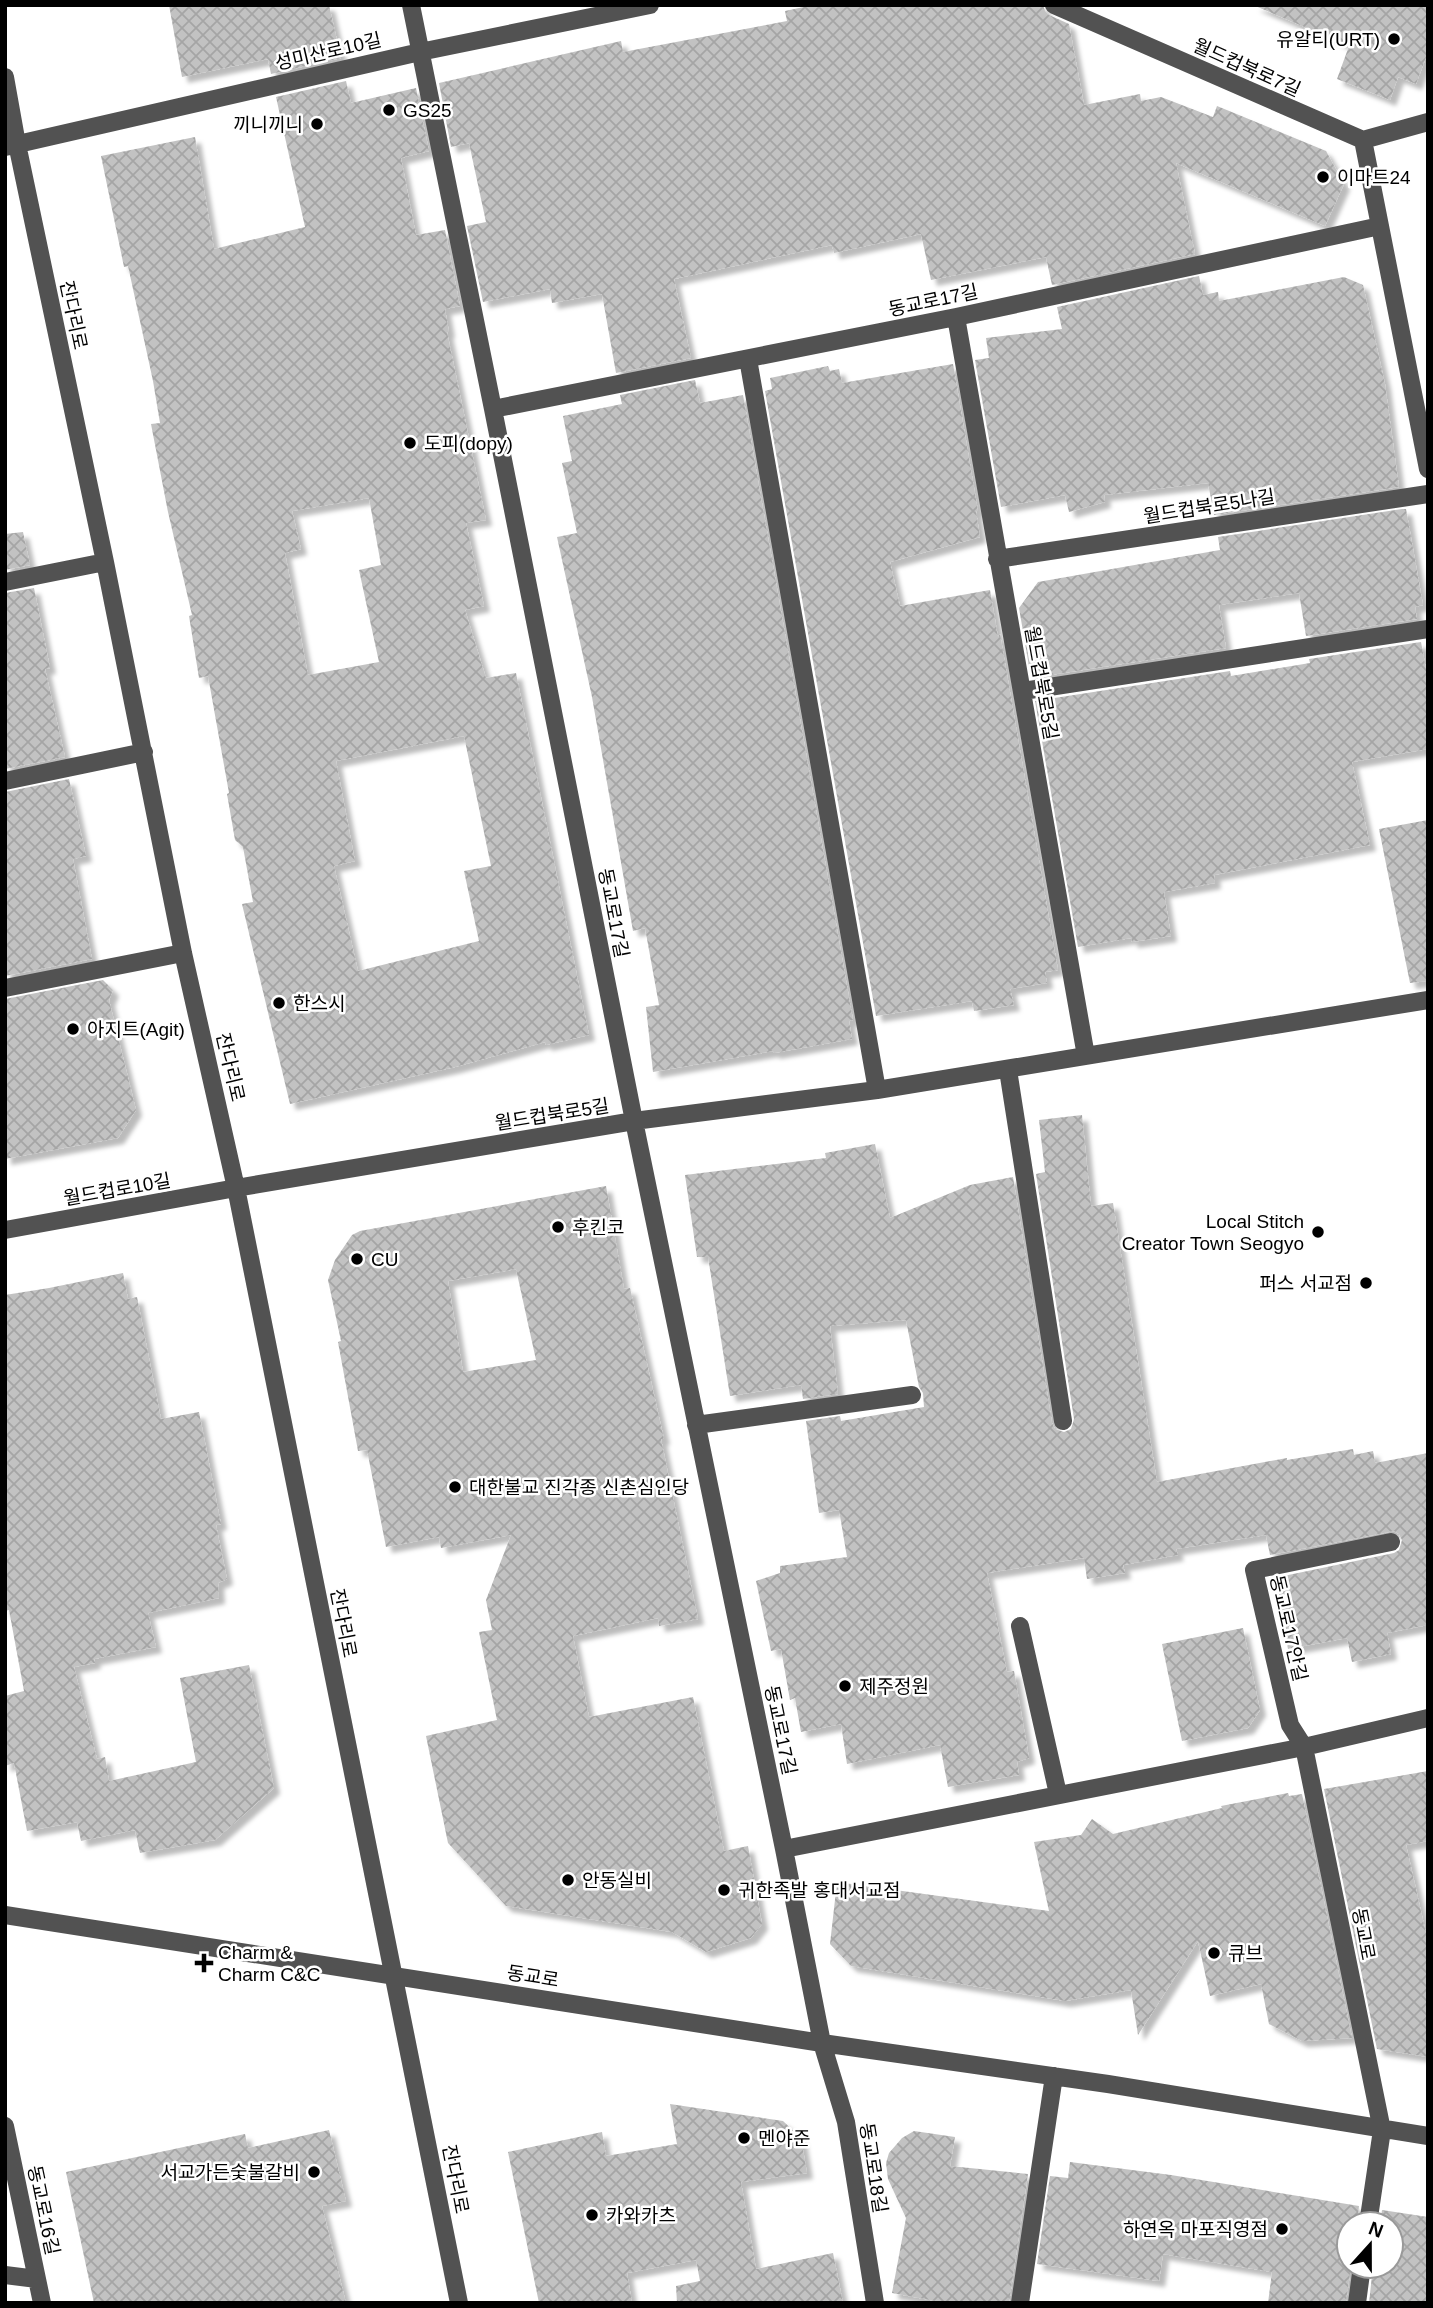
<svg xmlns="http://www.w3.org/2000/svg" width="1433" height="2308" font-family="Arial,'Noto Sans KR',sans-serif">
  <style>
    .building { fill: url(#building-cross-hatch); fill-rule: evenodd; filter: url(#shadow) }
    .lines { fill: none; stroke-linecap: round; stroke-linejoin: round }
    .minor { stroke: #525252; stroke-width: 18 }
    .poi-dot { fill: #000; stroke: #fff; stroke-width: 2.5 }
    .labels { text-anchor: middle; stroke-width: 5; stroke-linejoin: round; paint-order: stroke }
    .poi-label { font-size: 19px; fill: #000; stroke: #fff; text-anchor: start }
    .street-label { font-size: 19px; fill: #000; stroke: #fff }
  </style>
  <defs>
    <pattern id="building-cross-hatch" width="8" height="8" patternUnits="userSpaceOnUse" patternTransform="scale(1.75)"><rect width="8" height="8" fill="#c2c2c2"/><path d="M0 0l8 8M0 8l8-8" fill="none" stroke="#a5a5a5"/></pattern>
    <filter id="shadow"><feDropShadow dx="6" dy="6" stdDeviation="2" flood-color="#0004"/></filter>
  </defs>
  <rect width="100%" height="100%" fill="#fff"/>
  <path class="building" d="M 169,5 L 329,5 L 341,58 L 271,74 L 268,59 L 182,77 Z
    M 813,5 L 1043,5 L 1045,11 L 1049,15 L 1069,24 L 1084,105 L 1140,94 L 1141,101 L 1161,97 L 1213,117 L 1217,106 L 1326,151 L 1344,184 L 1325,226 L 1176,163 L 1195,254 L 1052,285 L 1046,257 L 931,280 L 921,234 L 834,253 L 832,245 L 674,279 L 691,358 L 616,373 L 602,294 L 552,303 L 550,289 L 483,302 L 467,226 L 486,222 L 469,143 L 451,147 L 439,83 L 621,41 L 623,52 L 787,21 L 785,11 Z
    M 1253,5 L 1428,5 L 1428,52 L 1416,84 L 1398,77 L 1390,100 L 1337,79 L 1349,46 Z
    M 346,81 L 351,103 L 416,88 L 429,151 L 401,158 L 416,235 L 445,230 L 460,306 L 445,309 L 449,332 L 447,332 L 486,520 L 466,523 L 484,606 L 465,610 L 486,678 L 516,673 L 589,1035 L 546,1045 L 545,1042 L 455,1067 L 290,1104 L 242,904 L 253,902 L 243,847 L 235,840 L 227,794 L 229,793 L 208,676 L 199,678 L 189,616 L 192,615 L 168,512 L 151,424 L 160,423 L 153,381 L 128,266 L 124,267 L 101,156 L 195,137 L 214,249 L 305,227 L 276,97 ZM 369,498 L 381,565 L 359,570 L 379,662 L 308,675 L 285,553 L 301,549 L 292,511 ZM 464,736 L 491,866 L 464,871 L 479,941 L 358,971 L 334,866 L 355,861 L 336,761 Z
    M 1199,276 L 1203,295 L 1218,292 L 1219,301 L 1344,277 L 1363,285 L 1385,384 L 1399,487 L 1214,515 L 1208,483 L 1104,495 L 1105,502 L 1069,512 L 1065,495 L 1001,507 L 975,360 L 989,358 L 986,338 L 1062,329 L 1057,307 Z
    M 953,364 L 978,511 L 976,511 L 980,537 L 890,562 L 900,606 L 990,590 L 998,637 L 1000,634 L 1058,970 L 1045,972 L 1047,983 L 1010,989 L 1014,1005 L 974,1011 L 972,1001 L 876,1016 L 765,391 L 772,389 L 770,378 L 828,366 L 830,371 L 839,369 L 842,383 Z
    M 695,380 L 700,403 L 743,395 L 853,1020 L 849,1021 L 852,1039 L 774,1053 L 773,1051 L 653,1072 L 646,1007 L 659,1005 L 645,928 L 633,931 L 592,697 L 557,537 L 577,533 L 562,463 L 572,461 L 563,416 L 622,404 L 620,395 Z
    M 1402,509 L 1406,509 L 1423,605 L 1415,607 L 1417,619 L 1306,636 L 1299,593 L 1219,605 L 1226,648 L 1031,678 L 1019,608 L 1038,582 L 1220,550 L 1218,537 Z
    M 23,532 L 30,565 L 5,570 L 5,534 Z
    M 34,588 L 50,668 L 45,669 L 65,757 L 5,769 L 5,593 Z
    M 1421,642 L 1428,680 L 1428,749 L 1352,762 L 1370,845 L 1214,875 L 1215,883 L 1164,892 L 1171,936 L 1132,942 L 1131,938 L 1078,947 L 1035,701 L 1230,671 L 1231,676 L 1310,663 L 1309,659 Z
    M 69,779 L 86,856 L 73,859 L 92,959 L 5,976 L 5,792 Z
    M 1428,820 L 1428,981 L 1410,983 L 1379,829 Z
    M 103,980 L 113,990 L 109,1000 L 136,1110 L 118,1138 L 5,1159 L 5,999 Z
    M 1082,1115 L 1091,1206 L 1113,1203 L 1157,1482 L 1287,1458 L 1287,1460 L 1353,1449 L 1354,1455 L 1373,1451 L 1375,1463 L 1428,1453 L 1428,1625 L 1387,1633 L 1391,1654 L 1352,1662 L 1347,1638 L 1288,1649 L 1274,1578 L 1394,1553 L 1399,1550 L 1402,1540 L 1399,1534 L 1394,1531 L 1270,1555 L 1266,1535 L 1176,1549 L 1178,1555 L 1123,1565 L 1125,1573 L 1087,1579 L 1084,1558 L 987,1573 L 1007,1672 L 1014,1671 L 1029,1758 L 1017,1762 L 1019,1775 L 948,1787 L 940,1745 L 847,1764 L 841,1724 L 801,1732 L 795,1698 L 790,1700 L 781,1649 L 771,1651 L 756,1581 L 780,1573 L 780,1566 L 847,1557 L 839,1510 L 819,1513 L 806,1421 L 840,1416 L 841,1421 L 924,1407 L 923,1393 L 919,1387 L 906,1320 L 830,1326 L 838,1394 L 803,1399 L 801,1385 L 730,1396 L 708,1257 L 697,1257 L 685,1175 L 826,1158 L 825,1153 L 875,1144 L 890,1218 L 970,1185 L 1013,1177 L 1052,1423 L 1055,1429 L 1064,1432 L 1071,1429 L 1074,1419 L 1036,1174 L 1045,1172 L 1039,1120 Z
    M 606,1186 L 624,1289 L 630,1288 L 664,1439 L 661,1439 L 698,1619 L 659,1626 L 658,1618 L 573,1636 L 589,1717 L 693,1697 L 724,1851 L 748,1846 L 762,1924 L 751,1938 L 706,1952 L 672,1932 L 506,1906 L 448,1843 L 426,1736 L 497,1720 L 479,1632 L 492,1630 L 486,1600 L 511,1535 L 441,1548 L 439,1537 L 386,1547 L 367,1450 L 358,1451 L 338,1342 L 341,1341 L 328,1280 L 335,1260 L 352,1235 L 360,1231 ZM 516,1269 L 536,1360 L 463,1372 L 448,1281 Z
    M 123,1273 L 128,1299 L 137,1297 L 161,1419 L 199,1412 L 221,1524 L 216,1525 L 227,1579 L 218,1583 L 219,1598 L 148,1613 L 156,1647 L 94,1659 L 95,1663 L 74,1667 L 97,1759 L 105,1757 L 109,1781 L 196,1762 L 180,1678 L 249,1665 L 274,1788 L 215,1840 L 140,1853 L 135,1830 L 81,1841 L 77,1822 L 27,1831 L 14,1763 L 5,1766 L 5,1696 L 24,1691 L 9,1610 L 5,1611 L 5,1295 L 49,1288 Z
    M 1243,1628 L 1260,1710 L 1248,1728 L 1182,1741 L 1162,1644 Z
    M 1428,1771 L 1428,1841 L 1406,1845 L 1428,1942 L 1428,2057 L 1377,2049 L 1324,1789 Z
    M 1288,1793 L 1289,1796 L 1302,1794 L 1352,2038 L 1302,2041 L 1269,2024 L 1261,1984 L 1210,1996 L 1198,1941 L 1138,2035 L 1131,1990 L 1065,2001 L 851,1966 L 830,1944 L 837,1882 L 1049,1911 L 1034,1842 L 1081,1835 L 1092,1819 L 1113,1834 L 1222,1808 L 1221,1806 Z
    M 670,2104 L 783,2121 L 801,2138 L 807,2173 L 741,2182 L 756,2269 L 833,2253 L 843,2303 L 677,2303 L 676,2286 L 700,2281 L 696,2260 L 627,2273 L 632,2303 L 539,2303 L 508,2152 L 602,2132 L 606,2156 L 677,2144 Z
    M 329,2130 L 346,2201 L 322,2206 L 346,2303 L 94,2303 L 66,2172 L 245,2134 L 248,2148 Z
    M 914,2131 L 955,2137 L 950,2166 L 1028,2174 L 1009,2303 L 946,2303 L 892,2293 L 906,2218 L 888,2179 L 886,2163 L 889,2153 L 902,2138 Z
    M 1070,2162 L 1171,2175 L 1359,2206 L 1357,2224 L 1349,2224 L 1351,2266 L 1346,2303 L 1268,2303 L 1272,2272 L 1163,2254 L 1159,2281 L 1037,2264 L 1050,2176 L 1068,2178 Z
    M 1382,2210 L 1428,2217 L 1428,2303 L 1369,2303 L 1373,2266 L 1391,2266 L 1391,2224 L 1380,2224 Z"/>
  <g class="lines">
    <path class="minor" d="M 411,5 L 493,409 L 634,1121 L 784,1849 L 822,2043 L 846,2122 L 875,2303
      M 1054,5 L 1363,140 L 1428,122
      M 5,77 L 17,144 L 105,562 L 183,953 L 236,1188 L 459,2303
      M 1363,140 L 1428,469
      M 5,147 L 420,52 L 650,5
      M 956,317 L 1086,1056
      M 748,359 L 877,1090
      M 493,409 L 956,317 L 1380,226
      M 997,559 L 1428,494
      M 5,582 L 105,562
      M 1023,691 L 1428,629
      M 5,781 L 144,752
      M 5,988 L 183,953
      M 1008,1070 L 1063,1421
      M 5,1230 L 236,1188 L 634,1121 L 877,1090 L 1428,1000
      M 696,1425 L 912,1395
      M 1020,1626 L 1058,1794
      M 784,1849 L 1304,1747 L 1428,1718
      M 5,1915 L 822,2043 L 1108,2084 L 1428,2136
      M 5,2126 L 42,2303
      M 1368,2224 L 1382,2130 L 1304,1747 L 1290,1725 L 1254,1570 L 1391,1542
      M 5,2275 L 37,2279
      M 1020,2303 L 1054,2076
      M 1357,2303 L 1362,2266"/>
  </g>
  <g class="poi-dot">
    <circle cx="1394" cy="39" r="7"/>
    <circle cx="389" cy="110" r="7"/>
    <circle cx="317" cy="124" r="7"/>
    <circle cx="1323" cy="177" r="7"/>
    <circle cx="410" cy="443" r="7"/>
    <circle cx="279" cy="1003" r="7"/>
    <circle cx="73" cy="1029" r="7"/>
    <circle cx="558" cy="1227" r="7"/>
    <circle cx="1318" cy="1232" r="7"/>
    <circle cx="357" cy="1259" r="7"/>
    <circle cx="1366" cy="1283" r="7"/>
    <circle cx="455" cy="1487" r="7"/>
    <circle cx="845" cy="1686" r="7"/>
    <circle cx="568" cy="1880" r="7"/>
    <circle cx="724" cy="1890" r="7"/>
    <circle cx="1214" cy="1953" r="7"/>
    <path d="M200.5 1952.5h7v7h7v7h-7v7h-7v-7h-7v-7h7z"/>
    <circle cx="744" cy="2138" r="7"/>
    <circle cx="314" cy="2172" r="7"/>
    <circle cx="592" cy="2215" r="7"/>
    <circle cx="1282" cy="2229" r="7"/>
  </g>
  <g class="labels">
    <g class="poi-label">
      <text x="1380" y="46" text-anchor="end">유알티(URT)</text>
      <text x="403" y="117">GS25</text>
      <text x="303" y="131" text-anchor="end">끼니끼니</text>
      <text x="1337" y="184">이마트24</text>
      <text x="424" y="450">도피(dopy)</text>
      <text x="293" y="1010">한스시</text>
      <text x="87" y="1036">아지트(Agit)</text>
      <text x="1304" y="1228" text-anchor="end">Local Stitch<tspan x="1304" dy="22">Creator Town Seogyo</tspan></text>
      <text x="572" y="1234">후킨코</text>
      <text x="371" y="1266">CU</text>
      <text x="1352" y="1290" text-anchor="end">퍼스 서교점</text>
      <text x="469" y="1494">대한불교 진각종 신촌심인당</text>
      <text x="859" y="1693">제주정원</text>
      <text x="582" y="1887">안동실비</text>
      <text x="738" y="1897">귀한족발 홍대서교점</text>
      <text x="218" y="1959">Charm &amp;<tspan x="218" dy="22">Charm C&amp;C</tspan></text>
      <text x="1228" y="1960">큐브</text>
      <text x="758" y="2145">멘야준</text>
      <text x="300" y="2179" text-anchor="end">서교가든숯불갈비</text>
      <text x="606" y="2222">카와카츠</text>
      <text x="1268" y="2236" text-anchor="end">하연옥 마포직영점</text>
    </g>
    <g class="street-label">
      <text transform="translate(328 51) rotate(-13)" y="7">성미산로10길</text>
      <text transform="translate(1247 67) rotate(24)" y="7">월드컵북로7길</text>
      <text transform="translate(933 300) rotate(-12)" y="7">동교로17길</text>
      <text transform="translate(74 315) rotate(78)" y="7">잔다리로</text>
      <text transform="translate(1209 506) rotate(-9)" y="7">월드컵북로5나길</text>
      <text transform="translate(1042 683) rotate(80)" y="7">월드컵북로5길</text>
      <text transform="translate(614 913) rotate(79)" y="7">동교로17길</text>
      <text transform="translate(231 1067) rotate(77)" y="7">잔다리로</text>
      <text transform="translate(552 1114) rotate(-9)" y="7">월드컵북로5길</text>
      <text transform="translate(117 1189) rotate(-10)" y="7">월드컵로10길</text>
      <text transform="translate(344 1623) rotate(79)" y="7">잔다리로</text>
      <text transform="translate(1289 1628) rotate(77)" y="7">동교로17안길</text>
      <text transform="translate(781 1730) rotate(78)" y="7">동교로17길</text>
      <text transform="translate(1364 1934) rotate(79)" y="7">동교로</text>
      <text transform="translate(533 1976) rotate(9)" y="7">동교로</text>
      <text transform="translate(874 2168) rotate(81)" y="7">동교로18길</text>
      <text transform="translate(456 2179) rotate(79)" y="7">잔다리로</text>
      <text transform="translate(44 2210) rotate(78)" y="7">동교로16길</text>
    </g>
  </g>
  <rect width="1433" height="2308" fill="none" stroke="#000000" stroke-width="14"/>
  <g transform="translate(1370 2245) rotate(21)"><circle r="33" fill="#ffffff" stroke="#999999" stroke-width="2"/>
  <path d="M0-5L12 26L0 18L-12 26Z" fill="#000000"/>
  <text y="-10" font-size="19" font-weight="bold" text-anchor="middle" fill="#000000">N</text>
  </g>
</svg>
